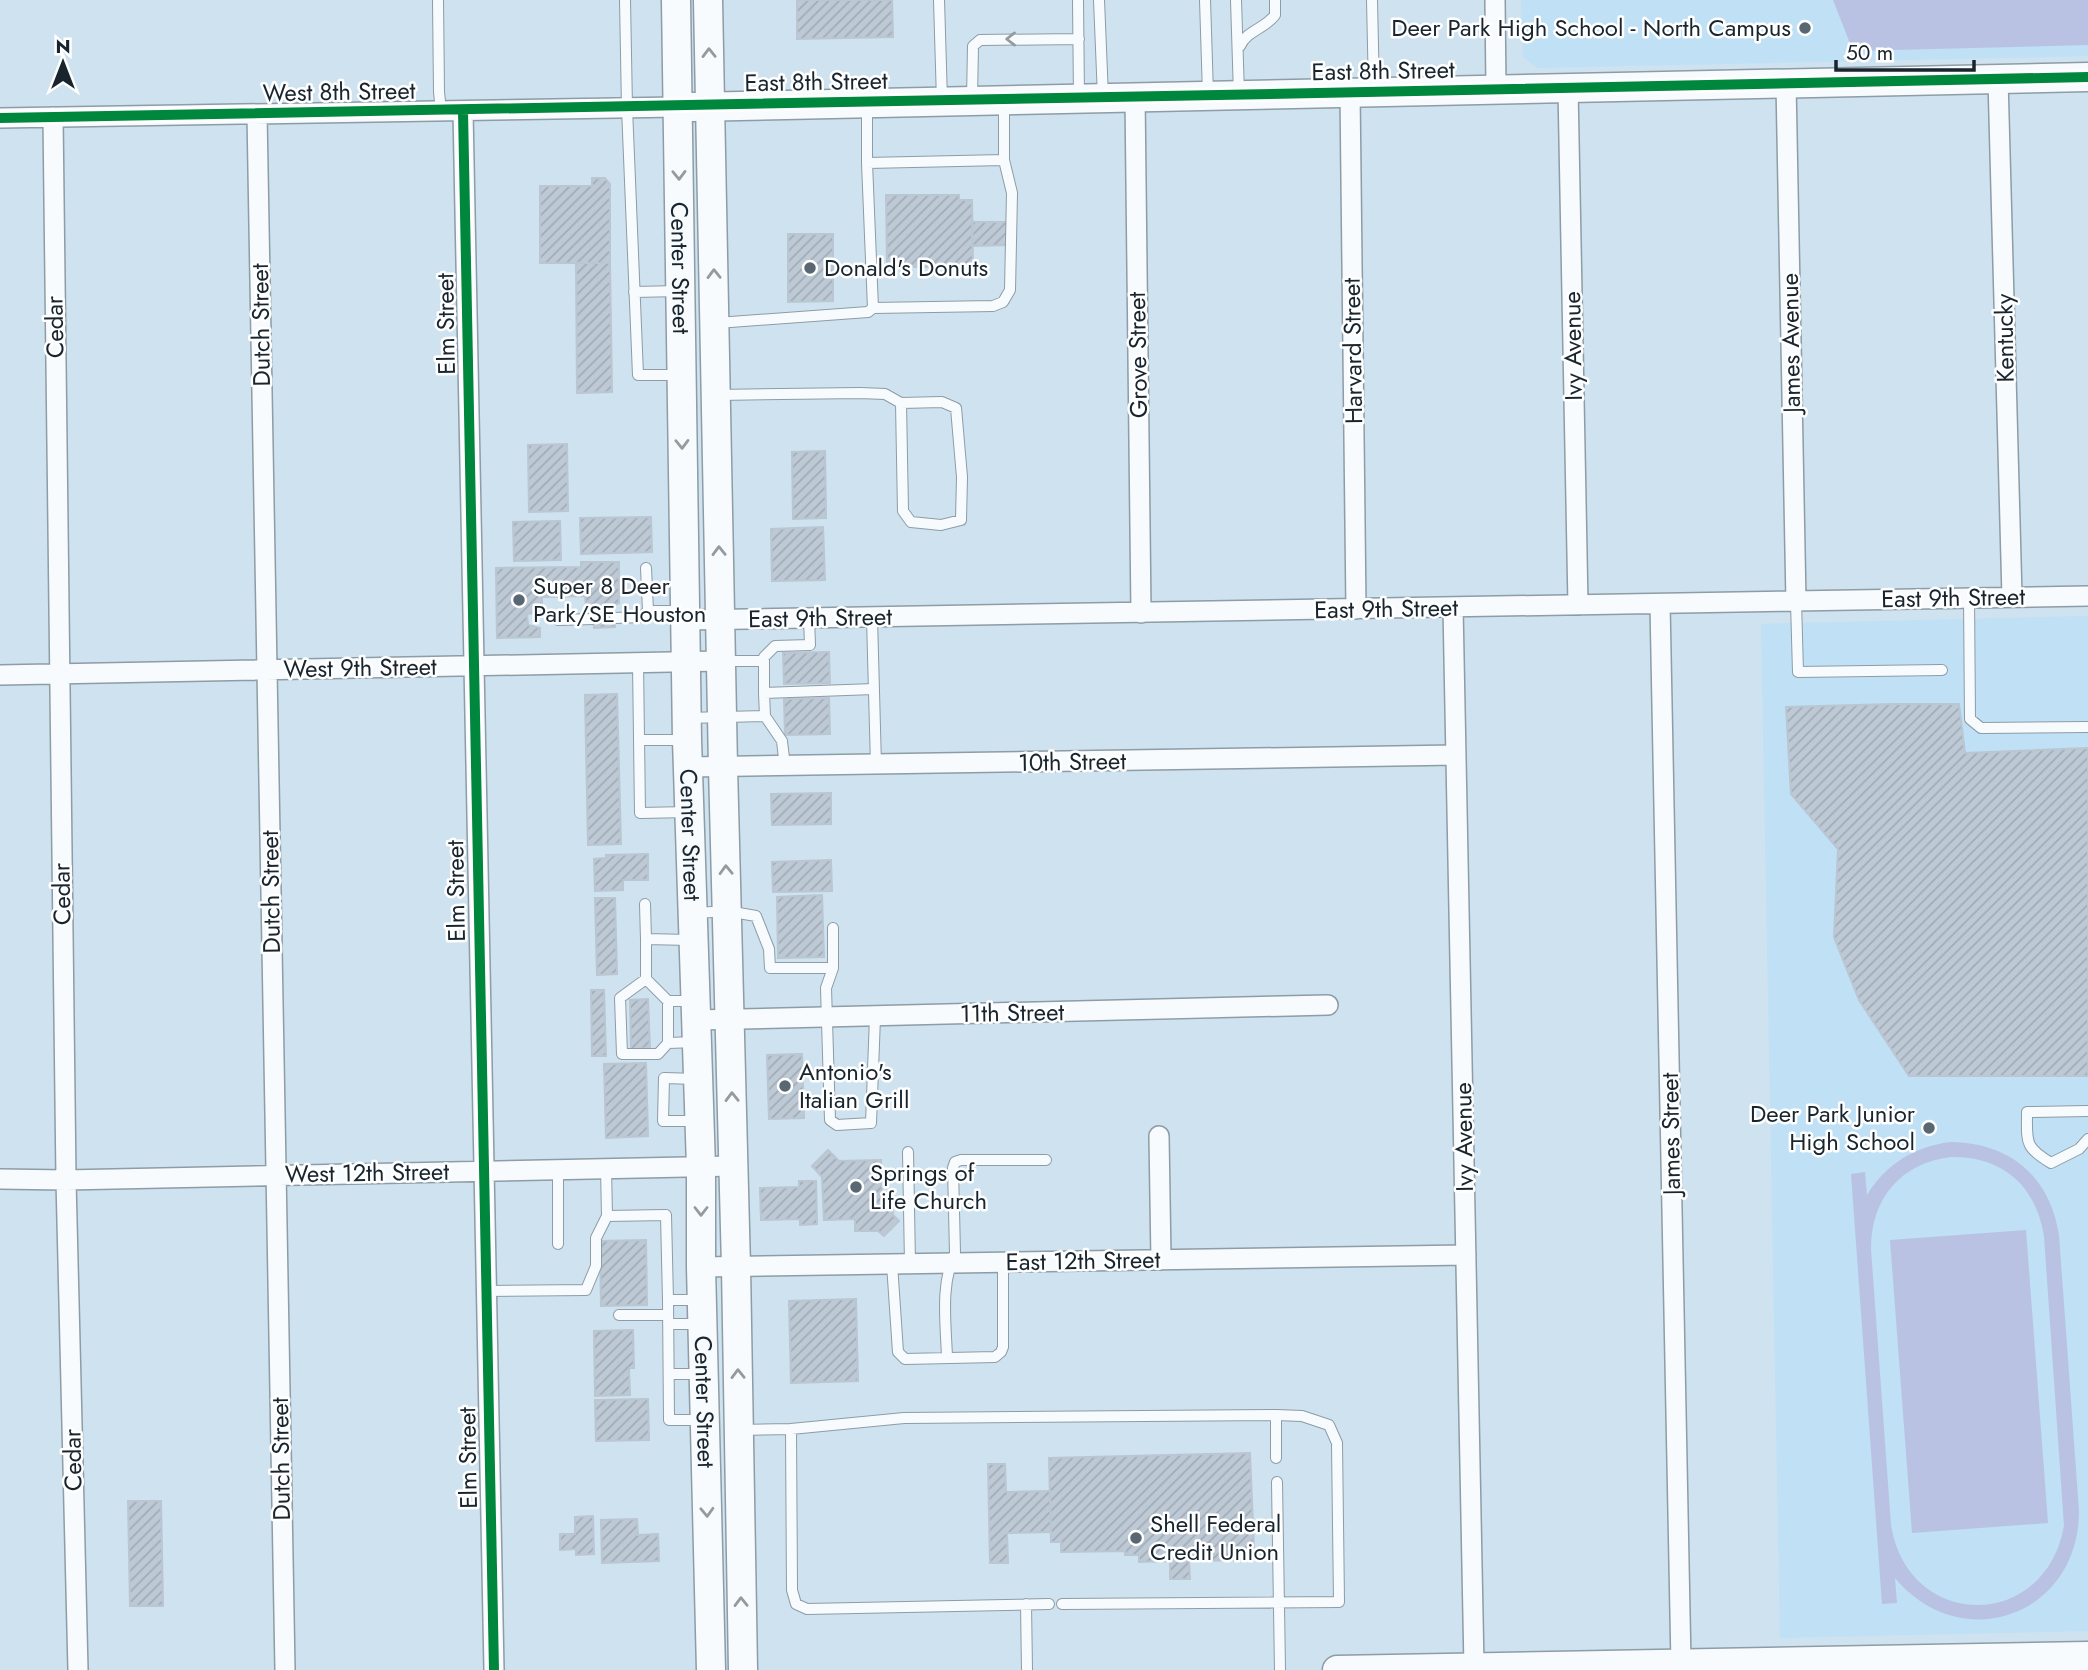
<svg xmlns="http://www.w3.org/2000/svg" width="2088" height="1670" font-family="Jost,sans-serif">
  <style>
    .built { fill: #bfe0f5 }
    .green { fill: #b9c2e2; fill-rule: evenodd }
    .building { fill: url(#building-hatch); stroke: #bac6d2; stroke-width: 2 }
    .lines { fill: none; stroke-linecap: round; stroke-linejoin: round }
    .lane-casing { stroke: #8d9ca6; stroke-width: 12 }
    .street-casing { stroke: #8d9ca6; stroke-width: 22 }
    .secondary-casing { stroke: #8d9ca6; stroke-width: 31 }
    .lane { stroke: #f8fbfd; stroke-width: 10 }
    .street { stroke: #f8fbfd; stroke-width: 19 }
    .secondary { stroke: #f8fbfd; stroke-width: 28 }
    .cycleway-casing { stroke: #fff; stroke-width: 15 }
    .cycleway { stroke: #00873e; stroke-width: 10 }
    .oneway { stroke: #939ba0 }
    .poi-dot { fill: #586772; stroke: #fff; stroke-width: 2.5 }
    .labels { text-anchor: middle; stroke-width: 5; stroke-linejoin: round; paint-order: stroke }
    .poi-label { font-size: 24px; fill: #18252e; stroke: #fff; text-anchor: start }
    .street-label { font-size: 24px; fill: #18252e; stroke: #fff }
  </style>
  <defs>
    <pattern id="building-hatch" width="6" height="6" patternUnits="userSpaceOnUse" patternTransform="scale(1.75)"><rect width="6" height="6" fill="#bdc9d5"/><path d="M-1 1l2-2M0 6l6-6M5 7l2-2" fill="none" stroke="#a2acb7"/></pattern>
  </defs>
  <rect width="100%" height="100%" fill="#cee2ef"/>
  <path class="built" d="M 1521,0 L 2088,0 L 2088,56 L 1537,68 L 1523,57 Z
    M 2088,616 L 2088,1631 L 1780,1638 L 1761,624 Z"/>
  <path class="green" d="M 1833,0 L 2088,0 L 2088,45 L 1853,51 Z
    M 1950,1142 C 2010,1143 2049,1175 2059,1235 L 2079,1511 C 2079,1615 1962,1658 1895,1578 L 1897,1603 L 1882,1604 L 1851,1174 L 1865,1172 L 1867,1195 C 1886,1164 1914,1147 1950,1142 ZM 1951,1157 C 2003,1156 2036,1186 2044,1236 L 2064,1526 C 2045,1632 1908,1631 1891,1525 L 1871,1249 C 1871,1198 1901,1163 1951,1157 Z
    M 2026,1230 L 2048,1523 L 1912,1533 L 1890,1240 Z"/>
  <path class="building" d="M 797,0 L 892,0 L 893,37 L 797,39 Z
    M 592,178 L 605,178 L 610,184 L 610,263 L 540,263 L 540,186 L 592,186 Z
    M 886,195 L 959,195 L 959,200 L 972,200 L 973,267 L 887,267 Z
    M 972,222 L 1008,222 L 1008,245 L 972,246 Z
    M 788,234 L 833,234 L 833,301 L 788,302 Z
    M 576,263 L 610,263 L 612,392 L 577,393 Z
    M 567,444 L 568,511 L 529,512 L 528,445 Z
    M 825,451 L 826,518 L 793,519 L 792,452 Z
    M 651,517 L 652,552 L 581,554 L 580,518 Z
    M 560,521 L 561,560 L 514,561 L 513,522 Z
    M 823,527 L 825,580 L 772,581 L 771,529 Z
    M 581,562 L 619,562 L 619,603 L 614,605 L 615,627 L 594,628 L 592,607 L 586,606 L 585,596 L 542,597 L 542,612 L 527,614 L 528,625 L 540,628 L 540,637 L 497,638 L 496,568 L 581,567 Z
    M 829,652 L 830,683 L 784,684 L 783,653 Z
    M 617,694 L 621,844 L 588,845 L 585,695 Z
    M 829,698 L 830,734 L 785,735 L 784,699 Z
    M 1893,704 L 1959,704 L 1965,753 L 2088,748 L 2088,1076 L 1909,1076 L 1859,1000 L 1834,937 L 1838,849 L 1791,794 L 1786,707 Z
    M 831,793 L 831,824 L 772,825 L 771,794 Z
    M 648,854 L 648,880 L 623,880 L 623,890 L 595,891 L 594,859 L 606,858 L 606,855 Z
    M 831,860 L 832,891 L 773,892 L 772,862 Z
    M 822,895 L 824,957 L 778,958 L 777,897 Z
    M 595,898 L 615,898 L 617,974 L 597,975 Z
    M 591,990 L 604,990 L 606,1056 L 592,1056 Z
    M 648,999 L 650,1048 L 631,1049 L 630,1000 Z
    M 802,1054 L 804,1118 L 769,1119 L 767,1055 Z
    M 646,1063 L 648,1136 L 606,1138 L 604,1064 Z
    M 828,1150 L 839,1161 L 881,1160 L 882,1192 L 892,1192 L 893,1215 L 899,1221 L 884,1236 L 878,1231 L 855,1231 L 855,1219 L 824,1220 L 822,1177 L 812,1166 Z
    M 799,1181 L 816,1181 L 817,1224 L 800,1225 L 800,1219 L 761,1220 L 760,1188 L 799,1187 Z
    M 646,1240 L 647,1305 L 601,1306 L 600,1241 Z
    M 856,1299 L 858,1381 L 791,1383 L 789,1301 Z
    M 633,1330 L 634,1368 L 629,1368 L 630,1395 L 595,1396 L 594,1331 Z
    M 648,1399 L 649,1440 L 596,1441 L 595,1400 Z
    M 1250,1453 L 1254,1550 L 1241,1550 L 1241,1560 L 1189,1561 L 1190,1579 L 1170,1579 L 1170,1561 L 1139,1562 L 1139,1555 L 1125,1555 L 1125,1551 L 1061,1552 L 1061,1542 L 1051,1542 L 1049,1458 Z
    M 988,1464 L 1005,1464 L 1006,1492 L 1050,1491 L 1051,1532 L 1007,1533 L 1008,1563 L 990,1563 Z
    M 128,1501 L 161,1501 L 163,1606 L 130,1606 Z
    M 593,1516 L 594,1554 L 576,1555 L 576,1549 L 560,1550 L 560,1534 L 575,1534 L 575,1517 Z
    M 637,1519 L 638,1535 L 658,1534 L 659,1561 L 602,1563 L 601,1520 Z"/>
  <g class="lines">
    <g class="lane-casing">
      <path id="lane" d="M 438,0 L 439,92 L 441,111
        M 625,0 L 627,108 L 638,375 L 681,375
        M 939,0 L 942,100
        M 1078,0 L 1079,97
        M 1099,0 L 1103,97
        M 1205,0 L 1208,94
        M 1236,0 L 1239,94
        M 1372,0 L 1374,91
        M 1240,46 C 1247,30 1265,29 1275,15 L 1275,0
        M 972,99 L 973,46 L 980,40 L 1079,39
        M 867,163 L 1004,160 L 1004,103
        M 634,292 L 679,291
        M 873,308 L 993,306 L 1003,302 L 1010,290 L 1012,193 L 1004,160
        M 717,323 L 868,312 L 873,308 L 867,163 L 867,106
        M 717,395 L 860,393 L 885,394 L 901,403 L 903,511 L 911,522 L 941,525 L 961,520 L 962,477 L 956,408 L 942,402 L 901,403
        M 646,568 L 648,611 L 684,611
        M 1969,597 L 1970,719 L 1981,728 L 2088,727
        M 1796,602 L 1798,672 L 1942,670
        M 615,618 L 641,617 L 648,611
        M 872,618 L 876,765
        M 558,620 L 593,619
        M 725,661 L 764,661
        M 638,663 L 640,813 L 689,812
        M 764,693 L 764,657 L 775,646 L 810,645 L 809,618
        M 765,716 L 764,693 L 874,689
        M 687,718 L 765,716 L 782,741 L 785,767
        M 639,740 L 684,740
        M 645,904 L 646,939
        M 697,913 L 727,911 L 756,916 L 769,949 L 770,968 L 833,968
        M 833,928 L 833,968 L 826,988 L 830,1120 L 837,1125 L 871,1123 L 875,1017
        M 646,979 L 620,998 L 622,1054 L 658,1054 L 668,1043
        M 668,1001 L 646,979 L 646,939 L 690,940
        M 692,1001 L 668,1001 L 668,1043 L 696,1042
        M 697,1079 L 664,1078 L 663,1121 L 698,1121
        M 2088,1111 L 2027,1112 C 2027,1142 2024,1147 2051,1163 L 2079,1149 L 2088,1139
        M 908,1152 L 910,1264
        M 606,1168 L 607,1216 L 666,1215 L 668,1300 L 699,1300
        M 558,1244 L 558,1169
        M 892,1264 L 898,1352 L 905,1359 L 995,1357 L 1001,1352 L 1003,1347 L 1003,1262
        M 486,1291 L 586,1290 L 596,1266 L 596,1238 L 607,1216
        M 668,1300 L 669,1420 L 702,1420
        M 619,1315 L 668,1315
        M 668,1324 L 699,1324
        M 947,1358 C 946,1324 940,1285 955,1253 L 953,1168 L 955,1162 L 961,1160 L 1046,1160
        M 669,1374 L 700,1374
        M 791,1429 L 904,1418 L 1276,1415 L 1276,1458
        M 739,1430 L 791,1429 L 792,1590 L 796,1604 L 807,1609 L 1049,1604
        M 1277,1482 L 1280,1670
        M 1026,1604 L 1027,1670
        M 1062,1604 L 1339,1602 L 1337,1443 L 1329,1425 L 1302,1416 L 1276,1415"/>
    </g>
    <g class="street-casing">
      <path id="street" d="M 1495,0 L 1496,89
        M 1998,79 L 2012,597
        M 1786,83 L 1796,602
        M 1568,88 L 1578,605
        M 1350,92 L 1356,609
        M 1135,96 L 1141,613
        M 463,111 L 494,1670
        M 257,114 L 285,1670
        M 53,117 L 66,1180 L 78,1670
        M 0,118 L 678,107
        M 1660,604 L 1681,1664
        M 1453,607 L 1474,1667
        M 685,620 L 2088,596
        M 0,675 L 721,661
        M 688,767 L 1456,755
        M 696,1020 L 1328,1005
        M 1159,1136 L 1161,1260
        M 0,1179 L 66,1180 L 734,1166
        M 701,1267 L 1466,1255"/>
    </g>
    <g class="secondary-casing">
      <g id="secondary">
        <path id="s1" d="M 676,0 L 687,740 L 701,1167 L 701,1267 L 711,1670"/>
        <path d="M 708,0 L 723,767 L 736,1267 L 743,1670"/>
        <path d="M 691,107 L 2088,77"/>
        <path d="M 1337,1670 L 2088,1656"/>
      </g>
    </g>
    <use href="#lane" class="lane"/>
    <use href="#street" class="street"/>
    <use href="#secondary" class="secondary"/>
    <g class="cycleway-casing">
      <path id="cycleway" d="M 463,111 L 494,1670
        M 0,118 C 696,109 1392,90 2088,77"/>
    </g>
    <use href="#cycleway" class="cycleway"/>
  </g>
  <defs><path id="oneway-chevron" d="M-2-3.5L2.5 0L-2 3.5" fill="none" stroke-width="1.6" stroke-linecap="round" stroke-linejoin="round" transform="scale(1.75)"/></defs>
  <g class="oneway">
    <use href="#oneway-chevron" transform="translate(1011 39) rotate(180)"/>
    <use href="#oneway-chevron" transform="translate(709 53) rotate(-91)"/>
    <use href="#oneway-chevron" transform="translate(679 175) rotate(89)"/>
    <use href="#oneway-chevron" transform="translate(714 274) rotate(-91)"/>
    <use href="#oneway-chevron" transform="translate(682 444) rotate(89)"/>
    <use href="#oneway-chevron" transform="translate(719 551) rotate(-91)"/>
    <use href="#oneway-chevron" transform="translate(726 870) rotate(-92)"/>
    <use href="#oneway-chevron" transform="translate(732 1097) rotate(-91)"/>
    <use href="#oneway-chevron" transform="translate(701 1211) rotate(90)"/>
    <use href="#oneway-chevron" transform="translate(738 1374) rotate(-91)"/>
    <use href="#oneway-chevron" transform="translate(707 1512) rotate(88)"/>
    <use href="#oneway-chevron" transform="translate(741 1602) rotate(-91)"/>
  </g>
  <g class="poi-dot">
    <circle cx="1805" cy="28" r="7"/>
    <circle cx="810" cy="268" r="7"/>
    <circle cx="519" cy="600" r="7"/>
    <circle cx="785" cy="1086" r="7"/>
    <circle cx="1929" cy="1128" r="7"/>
    <circle cx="856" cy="1187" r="7"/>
    <circle cx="1136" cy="1538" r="7"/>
  </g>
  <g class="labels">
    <g class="poi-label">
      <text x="1791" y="36" text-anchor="end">Deer Park High School - North Campus</text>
      <text x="824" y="276">Donald's Donuts</text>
      <text x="533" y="594">Super 8 Deer<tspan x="533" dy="28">Park/SE Houston</tspan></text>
      <text x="799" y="1080">Antonio's<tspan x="799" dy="28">Italian Grill</tspan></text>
      <text x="1915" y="1122" text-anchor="end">Deer Park Junior<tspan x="1915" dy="28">High School</tspan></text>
      <text x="870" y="1181">Springs of<tspan x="870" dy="28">Life Church</tspan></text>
      <text x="1150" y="1532">Shell Federal<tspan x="1150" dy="28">Credit Union</tspan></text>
    </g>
    <g class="street-label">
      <text transform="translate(1383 71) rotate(-1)" y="8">East 8th Street</text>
      <text transform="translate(816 82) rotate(-1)" y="8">East 8th Street</text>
      <text transform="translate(339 92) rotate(-1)" y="8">West 8th Street</text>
      <text dy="8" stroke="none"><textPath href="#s1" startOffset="268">Center Street</textPath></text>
      <text transform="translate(446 324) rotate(-91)" y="8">Elm Street</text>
      <text transform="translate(261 325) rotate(-91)" y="8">Dutch Street</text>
      <text transform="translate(55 327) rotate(-91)" y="8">Cedar</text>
      <text transform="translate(2005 338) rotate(-91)" y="8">Kentucky</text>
      <text transform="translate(1791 343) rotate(-91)" y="8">James Avenue</text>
      <text transform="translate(1573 346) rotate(-91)" y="8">Ivy Avenue</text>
      <text transform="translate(1353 351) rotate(-91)" y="8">Harvard Street</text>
      <text transform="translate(1138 355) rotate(-91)" y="8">Grove Street</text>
      <text transform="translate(1953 598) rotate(-1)" y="8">East 9th Street</text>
      <text transform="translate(1386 609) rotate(-1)" y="8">East 9th Street</text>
      <text transform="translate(820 618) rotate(-1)" y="8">East 9th Street</text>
      <text transform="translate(360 668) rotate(-1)" y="8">West 9th Street</text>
      <text transform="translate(1072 762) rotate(-1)" y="8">10th Street</text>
      <text dy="8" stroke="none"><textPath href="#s1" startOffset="835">Center Street</textPath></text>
      <text transform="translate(456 891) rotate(-91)" y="8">Elm Street</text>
      <text transform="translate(271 892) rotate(-91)" y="8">Dutch Street</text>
      <text transform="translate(62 894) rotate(-91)" y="8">Cedar</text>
      <text transform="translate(1012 1013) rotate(-1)" y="8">11th Street</text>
      <text transform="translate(1671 1134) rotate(-91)" y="8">James Street</text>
      <text transform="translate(1464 1137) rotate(-91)" y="8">Ivy Avenue</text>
      <text transform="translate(367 1173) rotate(-1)" y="8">West 12th Street</text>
      <text transform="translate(1083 1261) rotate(-1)" y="8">East 12th Street</text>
      <text dy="8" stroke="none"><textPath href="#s1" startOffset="1402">Center Street</textPath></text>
      <text transform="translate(468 1458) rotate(-91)" y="8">Elm Street</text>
      <text transform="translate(281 1459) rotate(-91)" y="8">Dutch Street</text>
      <text transform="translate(73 1460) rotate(-91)" y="8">Cedar</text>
    </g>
  </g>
  <g transform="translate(63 63)" stroke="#ffffff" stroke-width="5" paint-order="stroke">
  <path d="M0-5L12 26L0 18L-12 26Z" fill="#18252e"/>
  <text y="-10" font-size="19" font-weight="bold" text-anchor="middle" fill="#18252e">N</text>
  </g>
  <path d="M1836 60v10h138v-10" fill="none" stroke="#18252e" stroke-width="3.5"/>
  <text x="1846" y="60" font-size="21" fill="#18252e" stroke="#ffffff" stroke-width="5" paint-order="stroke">50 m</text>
</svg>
